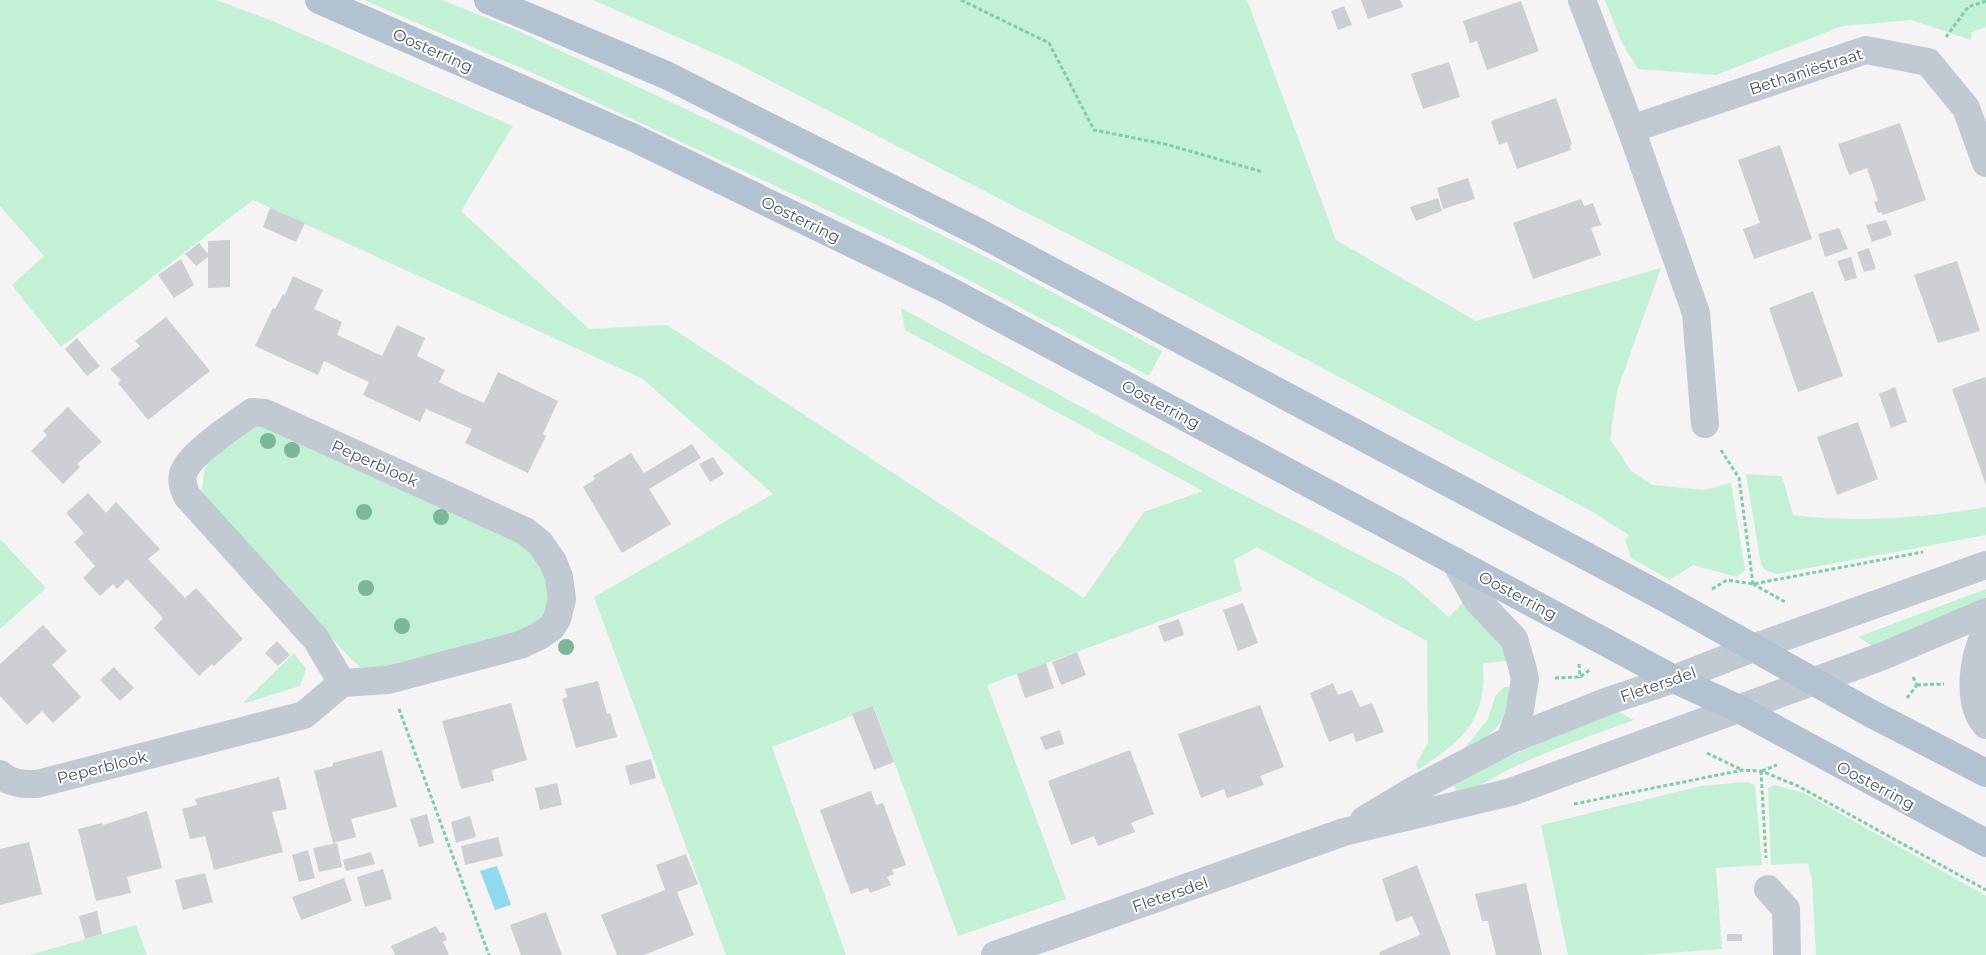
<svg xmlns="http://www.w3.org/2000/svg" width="1986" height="955" font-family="Montserrat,sans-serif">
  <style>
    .green { fill: #c3f1d5 }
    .water { fill: #90daee }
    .building { fill: #cdcfd5 }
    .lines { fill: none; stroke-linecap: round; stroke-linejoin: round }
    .path { stroke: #7ad0a6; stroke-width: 3; stroke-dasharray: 4 2.5; stroke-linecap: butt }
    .minor { stroke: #c1cad2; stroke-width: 28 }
    .major { stroke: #b3c2d1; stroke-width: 28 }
    .tree { fill: #7bb799 }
    .labels { text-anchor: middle; stroke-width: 4; stroke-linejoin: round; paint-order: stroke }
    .street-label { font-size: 16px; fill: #4a5661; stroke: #fff }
  </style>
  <rect width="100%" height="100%" fill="#f5f3f3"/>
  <path class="green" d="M 0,0 L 216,0 L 270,20 L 513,126 L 461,211 L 589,329 L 667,325 L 1084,598 L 1144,512 L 1203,491 L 905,330 L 901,308 L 1224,485 L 1404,578 L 1449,617 L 1464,601 L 1500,641 L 1508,661 L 1483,663 C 1487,721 1463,740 1418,770 L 1416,764 L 1428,743 L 1427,641 L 1257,547 L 1234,560 L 1242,591 L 987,685 L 1066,899 L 958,936 L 874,707 L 772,747 L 846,955 L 726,955 L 594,597 L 773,494 L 643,379 L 253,200 L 61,347 L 12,285 L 44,256 L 0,206 Z
    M 364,0 L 442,0 L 512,28 L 741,135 L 994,261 L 1162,351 L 1149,376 L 912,250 L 551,81 Z
    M 593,0 L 1247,0 L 1336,240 L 1476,321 L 1661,268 L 1617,391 L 1610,439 L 1631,471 L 1653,485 L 1704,490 L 1731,483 L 1745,570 L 1737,577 L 1693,565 L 1670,580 L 1631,558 L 1625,539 L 1629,535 L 1591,511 L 1142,272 L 734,62 Z
    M 1605,0 L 1986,0 L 1986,27 L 1972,32 L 1971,40 L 1912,20 L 1842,26 L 1716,75 L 1638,69 L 1621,41 Z
    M 263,425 L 527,545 L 545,567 L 551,606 L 533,628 L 377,671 L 364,670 L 351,659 L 208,503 L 202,490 L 204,472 L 210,458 L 250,427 Z
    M 1746,474 L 1782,476 L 1793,515 C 1854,523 1926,518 1986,507 L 1986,535 L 1777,574 L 1765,570 L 1761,564 Z
    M 0,539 L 46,588 L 0,629 Z
    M 1986,589 L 1986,598 L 1915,632 L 1876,648 L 1858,637 Z
    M 294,653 L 306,669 L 300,686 L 242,704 Z
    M 1504,687 L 1512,687 C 1507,722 1496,734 1464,749 L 1488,719 L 1495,697 Z
    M 1615,710 L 1634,720 C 1583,739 1509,762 1466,796 L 1459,795 L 1453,785 L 1456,780 Z
    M 1746,782 L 1755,785 L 1762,865 L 1716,868 L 1722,949 L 1641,955 L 1568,955 L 1541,825 L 1701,786 Z
    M 1774,785 L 1804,793 L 1986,896 L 1986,955 L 1816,955 L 1812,879 L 1808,863 L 1771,865 L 1768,788 Z
    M 136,925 L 147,955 L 29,955 Z"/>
  <path class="water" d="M 497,866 L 511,905 L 495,910 L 480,871 Z"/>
  <path class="building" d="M 1361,0 L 1400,0 L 1403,7 L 1368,19 Z
    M 1521,1 L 1539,51 L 1487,70 L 1477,41 L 1470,43 L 1463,21 Z
    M 1344,6 L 1352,25 L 1338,30 L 1331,11 Z
    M 1449,62 L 1460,97 L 1423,109 L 1411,74 Z
    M 1556,98 L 1572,144 L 1570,146 L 1571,150 L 1517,169 L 1507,142 L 1499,145 L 1491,121 Z
    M 1900,123 L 1926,200 L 1883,215 L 1881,212 L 1878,213 L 1874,202 L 1878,201 L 1867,168 L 1849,175 L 1838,144 Z
    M 1780,145 L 1812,239 L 1754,259 L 1743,229 L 1760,223 L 1738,160 Z
    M 1468,178 L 1475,199 L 1443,209 L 1437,188 Z
    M 1438,198 L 1442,211 L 1416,221 L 1410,207 Z
    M 1581,199 L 1584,206 L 1593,203 L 1601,225 L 1591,228 L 1601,255 L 1533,279 L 1513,223 Z
    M 270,208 L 305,223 L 296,242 L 263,227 Z
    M 1886,220 L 1892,235 L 1872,242 L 1866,225 Z
    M 1839,228 L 1848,249 L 1825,257 L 1818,234 Z
    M 230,240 L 230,287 L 208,288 L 208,257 L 196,266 L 185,254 L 199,243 L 208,254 L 208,241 Z
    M 1869,248 L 1876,269 L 1864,272 L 1857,252 Z
    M 1851,257 L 1857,278 L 1845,281 L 1837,261 Z
    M 181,259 L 194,285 L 174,298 L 158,275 Z
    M 1957,261 L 1980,331 L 1938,343 L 1914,275 Z
    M 293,276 L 323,290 L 314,309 L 342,322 L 337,335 L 359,345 L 382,356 L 397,325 L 425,338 L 417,356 L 445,370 L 439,382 L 461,393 L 484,403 L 498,372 L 558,401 L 543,434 L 546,436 L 528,473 L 465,443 L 472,429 L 426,409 L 420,422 L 363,395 L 369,382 L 347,372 L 324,361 L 318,375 L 255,346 L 273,308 L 275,309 L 283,294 L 285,295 Z
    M 1813,291 L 1843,376 L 1798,392 L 1769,308 Z
    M 166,317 L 210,371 L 148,420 L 118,383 L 121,380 L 110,369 L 140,346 L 135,341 Z
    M 77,338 L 100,366 L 87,376 L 65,349 Z
    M 1985,377 L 1986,380 L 1986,485 L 1952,389 Z
    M 1895,387 L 1907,422 L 1891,428 L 1879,394 Z
    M 68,407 L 102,442 L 77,464 L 80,467 L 63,484 L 31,451 L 47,435 L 43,431 Z
    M 1858,422 L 1878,479 L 1837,495 L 1817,437 Z
    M 692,444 L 701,458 L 649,489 L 671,524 L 622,553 L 583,487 L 595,479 L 593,476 L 631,453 L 644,473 Z
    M 713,457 L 724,474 L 710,482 L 699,464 Z
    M 88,493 L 106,513 L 116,502 L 160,549 L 148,559 L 185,598 L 196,588 L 243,639 L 214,666 L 212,664 L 199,676 L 154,628 L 163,618 L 127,579 L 117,589 L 113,584 L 100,596 L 83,578 L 95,566 L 74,542 L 84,533 L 66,513 Z
    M 1243,603 L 1258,643 L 1238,651 L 1223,610 Z
    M 1179,619 L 1184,635 L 1164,642 L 1158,626 Z
    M 43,625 L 67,651 L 52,665 L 81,697 L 53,723 L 42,711 L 27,725 L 0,696 L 0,664 Z
    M 277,641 L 290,655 L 278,666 L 265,653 Z
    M 1077,652 L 1086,675 L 1061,685 L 1052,662 Z
    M 1046,663 L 1054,688 L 1025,698 L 1017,674 Z
    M 114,667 L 134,688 L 120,701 L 100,680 Z
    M 598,681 L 607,714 L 610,713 L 617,737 L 576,748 L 562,699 L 567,697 L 565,689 Z
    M 1333,683 L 1338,695 L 1352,690 L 1360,707 L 1372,703 L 1384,732 L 1356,742 L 1353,733 L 1329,742 L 1310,693 Z
    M 511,703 L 527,760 L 492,770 L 494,781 L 461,789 L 442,721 Z
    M 1260,705 L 1284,767 L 1260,776 L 1264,785 L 1245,792 L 1227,798 L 1224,789 L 1201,798 L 1178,734 Z
    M 873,706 L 894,762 L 874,770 L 852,714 Z
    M 1060,730 L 1064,744 L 1045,750 L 1040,737 Z
    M 382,750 L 397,807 L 351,819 L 356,837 L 333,843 L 314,771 L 333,766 L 333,763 Z
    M 1130,750 L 1154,814 L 1131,823 L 1135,832 L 1098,846 L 1094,836 L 1071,845 L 1048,781 Z
    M 651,759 L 656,778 L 630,785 L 625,766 Z
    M 279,777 L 287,809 L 272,812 L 283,852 L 214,870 L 205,836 L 190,839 L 182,809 L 197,805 L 195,799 Z
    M 557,783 L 562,805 L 540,810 L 535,788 Z
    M 871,791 L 876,805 L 883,803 L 906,865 L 892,870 L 894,874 L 887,877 L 891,885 L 870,893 L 868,888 L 851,894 L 820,810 Z
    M 147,811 L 162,868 L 127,877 L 131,893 L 96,901 L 78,829 L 102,823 L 103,825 Z
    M 427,814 L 434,843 L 419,847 L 410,819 Z
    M 470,816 L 476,837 L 456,843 L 451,822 Z
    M 498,837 L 503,856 L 465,865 L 461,846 Z
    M 29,842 L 42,894 L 0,905 L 0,849 Z
    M 337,843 L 342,867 L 319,872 L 313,848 Z
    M 308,850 L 315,878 L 299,882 L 292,855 Z
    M 371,852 L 375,864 L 346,871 L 343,860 Z
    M 686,854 L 698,884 L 677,892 L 694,935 L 644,955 L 617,955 L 601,915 L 665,890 L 656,865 Z
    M 1417,865 L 1451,955 L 1380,955 L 1379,952 L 1420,935 L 1412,916 L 1396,922 L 1382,879 Z
    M 383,869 L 392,899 L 365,907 L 357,877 Z
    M 205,873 L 213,902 L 183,910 L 175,880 Z
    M 344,878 L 352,901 L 301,920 L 292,897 Z
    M 1526,883 L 1542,955 L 1496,955 L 1488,921 L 1482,921 L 1475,894 Z
    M 97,911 L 102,934 L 85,939 L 79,916 Z
    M 546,912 L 562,955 L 521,955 L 510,925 Z
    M 436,926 L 440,933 L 444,932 L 447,940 L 443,942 L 449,955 L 395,955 L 391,946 Z
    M 1727,934 L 1742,934 L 1742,941 L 1727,941 Z"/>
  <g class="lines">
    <path class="path" d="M 961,0 L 1049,43 L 1094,130 L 1165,144 L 1263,172
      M 1946,37 L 1968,7 L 1986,1
      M 1721,450 L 1739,478 L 1753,584
      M 1753,584 L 1787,603
      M 1712,589 L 1727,580 L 1753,584 L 1923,552
      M 1579,664 L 1580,678
      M 1913,677 L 1917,685
      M 1555,678 L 1580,677 L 1591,669
      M 1917,685 L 1944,684
      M 1907,698 L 1917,685
      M 399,709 L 489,955
      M 1707,753 L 1742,770
      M 1761,771 L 1766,858
      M 1762,771 L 1777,765
      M 1574,804 L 1743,770 L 1761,771 L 1798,786 L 1986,890"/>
    <path class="minor" d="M 1582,0 L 1631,129 L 1696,313 L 1705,424
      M 1631,129 L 1866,50 L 1928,62 L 1966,108 L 1986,163
      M 1455,561 L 1477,600 L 1514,639 L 1522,666 L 1525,679 L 1519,715 L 1510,740
      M 1986,632 C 1973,657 1966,703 1986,725
      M 0,774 C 11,784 22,784 37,784 L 304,715 L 342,683 L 388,680 L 520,645 L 539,636 L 551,628 L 557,619 L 562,599 L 559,577 L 553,562 L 540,543 L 525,531 L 265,413 L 252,412 C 235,425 188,454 183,474 C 181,482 184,489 187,496 L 316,639 L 342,683
      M 1364,820 L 1414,790 L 1510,740 L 1608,701 L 1674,679 L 1753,648 L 1986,565
      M 1768,889 L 1786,909 L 1787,955
      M 995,955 L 1344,832 L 1511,792 L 1883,656 L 1986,612"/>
    <path class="major" d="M 319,0 L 632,137 L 948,290 L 1674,679 L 1739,709 L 1986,843
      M 488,0 L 666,75 L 980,233 L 1663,597 L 1870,713 L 1986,773"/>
  </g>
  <g class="tree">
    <circle cx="268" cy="441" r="8"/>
    <circle cx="292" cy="450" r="8"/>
    <circle cx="364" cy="512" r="8"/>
    <circle cx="441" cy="517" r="8"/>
    <circle cx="366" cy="588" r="8"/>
    <circle cx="402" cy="626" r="8"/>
    <circle cx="566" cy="647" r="8"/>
  </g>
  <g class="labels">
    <g class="street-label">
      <text transform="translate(433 50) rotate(24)" y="6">Oosterring</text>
      <text transform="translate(1806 71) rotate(-18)" y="6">Bethaniëstraat</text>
      <text transform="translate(801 219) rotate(26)" y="6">Oosterring</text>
      <text transform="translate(1161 404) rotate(28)" y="6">Oosterring</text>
      <text transform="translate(375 463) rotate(24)" y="6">Peperblook</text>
      <text transform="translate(1518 595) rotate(28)" y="6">Oosterring</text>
      <text transform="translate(1658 684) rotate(-19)" y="6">Fletersdel</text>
      <text transform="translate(102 767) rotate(-14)" y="6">Peperblook</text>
      <text transform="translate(1876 785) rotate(28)" y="6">Oosterring</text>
      <text transform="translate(1170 894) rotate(-19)" y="6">Fletersdel</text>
    </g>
  </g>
</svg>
